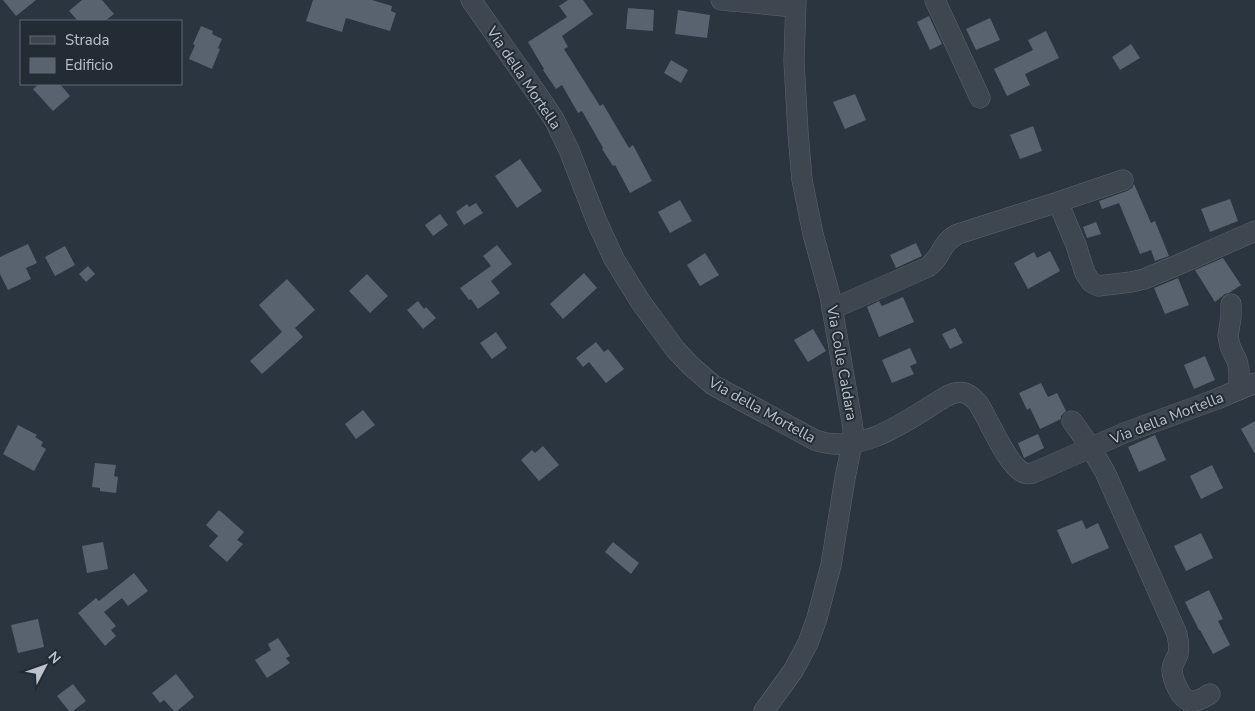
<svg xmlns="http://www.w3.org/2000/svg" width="1255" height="711" font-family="'Nunito Sans',sans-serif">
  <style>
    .building { fill: #59636f }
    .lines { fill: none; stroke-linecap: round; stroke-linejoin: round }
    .minor-casing { stroke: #5c656d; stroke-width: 21 }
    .minor { stroke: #3e4750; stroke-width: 20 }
    .labels { text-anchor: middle; stroke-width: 4; stroke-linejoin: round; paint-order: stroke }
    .street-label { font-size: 15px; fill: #bbc2ca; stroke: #232c35 }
  </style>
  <rect width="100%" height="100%" fill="#2a3540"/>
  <path class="building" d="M 3,0 L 36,0 L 16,16 Z
    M 82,0 L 102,0 L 114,14 L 105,21 L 78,21 L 69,11 Z
    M 313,0 L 372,0 L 392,6 L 391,11 L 396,13 L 390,31 L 346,18 L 342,32 L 306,21 Z
    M 568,0 L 583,0 L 593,14 L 562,36 L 568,47 L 564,49 L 600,106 L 603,104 L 629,148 L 633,145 L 652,181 L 630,193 L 615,165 L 613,166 L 602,149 L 603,148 L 582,111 L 578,113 L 562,85 L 556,89 L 543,70 L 544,69 L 528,42 L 567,17 L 559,6 Z
    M 628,8 L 654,10 L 653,31 L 626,29 Z
    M 678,10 L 710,15 L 707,38 L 675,34 Z
    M 929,16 L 942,44 L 930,50 L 917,22 Z
    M 990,18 L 1000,40 L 976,50 L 966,29 Z
    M 201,26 L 213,31 L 212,34 L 222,39 L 218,48 L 220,49 L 212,69 L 189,59 L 195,45 L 193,44 Z
    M 1046,31 L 1059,58 L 1025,74 L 1030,85 L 1007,96 L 994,69 L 1033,50 L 1028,40 Z
    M 1131,44 L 1140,58 L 1120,70 L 1112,57 Z
    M 671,60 L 688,70 L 681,83 L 664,73 Z
    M 39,84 L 60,84 L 70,96 L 53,111 L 33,89 Z
    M 855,94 L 866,120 L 845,129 L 833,102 Z
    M 1033,126 L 1042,151 L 1020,159 L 1010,135 Z
    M 520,159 L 542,191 L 517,208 L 495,176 Z
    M 1134,184 L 1151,223 L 1155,221 L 1169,256 L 1155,261 L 1151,250 L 1140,254 L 1119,203 L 1102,209 L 1099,201 L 1127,191 L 1132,188 Z
    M 1230,199 L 1238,221 L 1210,232 L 1201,209 Z
    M 680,200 L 692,221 L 670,233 L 658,212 Z
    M 476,203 L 483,213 L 464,225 L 456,212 L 467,204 L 469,207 Z
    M 440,214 L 448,225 L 433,236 L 425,225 Z
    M 1096,222 L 1101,234 L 1087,238 L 1083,227 Z
    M 916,243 L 922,256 L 896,268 L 890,255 Z
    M 28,244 L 37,263 L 26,268 L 31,279 L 8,290 L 0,274 L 0,257 Z
    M 497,245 L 512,264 L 491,281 L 500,293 L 478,309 L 471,299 L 469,300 L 460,288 L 491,266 L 483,256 Z
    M 65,246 L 75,265 L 55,276 L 45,257 Z
    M 1050,251 L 1060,271 L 1028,289 L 1014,263 L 1034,252 L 1037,258 Z
    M 705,253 L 719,275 L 700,286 L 687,265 Z
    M 1223,258 L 1241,285 L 1229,293 L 1225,294 L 1215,302 L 1195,270 Z
    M 88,266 L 95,274 L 86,282 L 79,274 Z
    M 584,273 L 597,288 L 563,319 L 550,304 Z
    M 367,274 L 388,296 L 370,313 L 349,291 Z
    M 1178,278 L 1189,305 L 1165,314 L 1154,288 Z
    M 287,279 L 315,310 L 295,328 L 303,337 L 262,374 L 250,361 L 282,332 L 259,305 Z
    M 903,297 L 914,322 L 879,337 L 867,307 L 879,301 L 882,306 Z
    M 418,301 L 424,309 L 426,307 L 436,318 L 423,329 L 407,310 Z
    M 955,328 L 963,343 L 950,349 L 942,334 Z
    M 813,329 L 826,351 L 808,362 L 794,340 Z
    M 496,332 L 507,348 L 492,359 L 480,343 Z
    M 596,342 L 604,352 L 608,349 L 624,369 L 606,383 L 589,362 L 583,367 L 576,358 Z
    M 910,348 L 917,363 L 910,366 L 914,374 L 892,383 L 882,360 Z
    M 1205,356 L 1215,380 L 1194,389 L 1184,365 Z
    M 1041,383 L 1048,397 L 1057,393 L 1066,411 L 1061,416 L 1061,419 L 1040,429 L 1030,408 L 1027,410 L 1019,393 Z
    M 363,410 L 375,425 L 356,439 L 345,424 Z
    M 1255,421 L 1255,454 L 1241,429 Z
    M 18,425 L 37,435 L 35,437 L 43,442 L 41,446 L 46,449 L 34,471 L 3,454 Z
    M 1038,434 L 1044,448 L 1024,458 L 1018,443 Z
    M 1155,435 L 1166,460 L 1139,472 L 1128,447 Z
    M 543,446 L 559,465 L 539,481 L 521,460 L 532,450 L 535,453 Z
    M 95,463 L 116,465 L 114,476 L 118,477 L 116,493 L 100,491 L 100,488 L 92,487 Z
    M 1212,465 L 1223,488 L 1201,499 L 1190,476 Z
    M 219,510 L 244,532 L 237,540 L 243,544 L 227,562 L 209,546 L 218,536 L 206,525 Z
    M 1082,520 L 1086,529 L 1098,523 L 1109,548 L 1072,564 L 1057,530 Z
    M 1201,533 L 1213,558 L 1186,571 L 1174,546 Z
    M 103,542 L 108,569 L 87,573 L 82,546 Z
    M 613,542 L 639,563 L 631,574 L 605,552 Z
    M 134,573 L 148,591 L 128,606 L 122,598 L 104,612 L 116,626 L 111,630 L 116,636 L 105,646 L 78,613 L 96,598 L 99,601 Z
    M 1209,590 L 1223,619 L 1218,621 L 1230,645 L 1213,654 L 1200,630 L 1199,630 L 1185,602 Z
    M 38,619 L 44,647 L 18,653 L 11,625 Z
    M 278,638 L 290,656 L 286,658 L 290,663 L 267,678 L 255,660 L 271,650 L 268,644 Z
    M 176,674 L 194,697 L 177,711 L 174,711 L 164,700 L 160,703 L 152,693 Z
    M 73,684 L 86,701 L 73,711 L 69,711 L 57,696 Z"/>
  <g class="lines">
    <g class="minor-casing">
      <path id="minor" d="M 471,0 L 542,101 L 555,121 L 569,150 L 597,222 L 614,259 L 640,301 L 675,349 L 691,366 L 713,385 L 815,440 C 863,457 909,418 947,396 C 961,389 968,392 978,403 C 989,420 1006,463 1022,472 C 1025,474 1029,474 1033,473 L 1124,433 L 1217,399 L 1255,383
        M 721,0 L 795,7
        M 935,0 L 980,98
        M 1058,202 L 1076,245 L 1085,273 L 1091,282 L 1098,286 L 1131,282 L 1144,279 L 1180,264 L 1255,231
        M 1231,304 L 1231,317 L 1228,336 L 1230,346 L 1237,361 L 1239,370 L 1239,390
        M 832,309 L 928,267 C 943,256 940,243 958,234 L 1058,202 L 1123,180
        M 1072,421 L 1091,448 L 1105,472 L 1177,634 C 1178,640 1180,647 1178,654 C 1176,659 1173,663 1172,669 C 1172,678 1180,700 1191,701 C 1198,702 1204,697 1210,694
        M 764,711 L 793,671 L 808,643 L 817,618 L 831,565 L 845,478 L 853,439 L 853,429 L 851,416 L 830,296 L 813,234 L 802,180 L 798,133 L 794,61 L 796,0"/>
    </g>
    <use href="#minor" class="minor"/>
  </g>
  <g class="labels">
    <g class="street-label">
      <text transform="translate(524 78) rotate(56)" y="5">Via della Mortella</text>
      <text transform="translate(842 363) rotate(80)" y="5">Via Colle Caldara</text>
      <text transform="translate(762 410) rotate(29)" y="5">Via della Mortella</text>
      <text transform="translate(1167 418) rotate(-21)" y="5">Via della Mortella</text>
    </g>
  </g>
  <rect x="20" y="20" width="162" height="65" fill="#232c35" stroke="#606871"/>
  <rect x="30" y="36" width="25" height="8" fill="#3e4750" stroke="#606871"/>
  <text x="65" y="45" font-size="15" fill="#bbc2ca">Strada</text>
  <rect x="30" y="58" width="25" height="15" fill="#59636f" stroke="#606871"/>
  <text x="65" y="70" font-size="15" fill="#bbc2ca">Edificio</text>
  <g transform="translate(45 666) rotate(49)" stroke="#232c35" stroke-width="4" paint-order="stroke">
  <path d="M0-4L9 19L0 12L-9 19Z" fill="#bbc2ca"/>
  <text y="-8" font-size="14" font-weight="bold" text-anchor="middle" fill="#bbc2ca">N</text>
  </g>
</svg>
